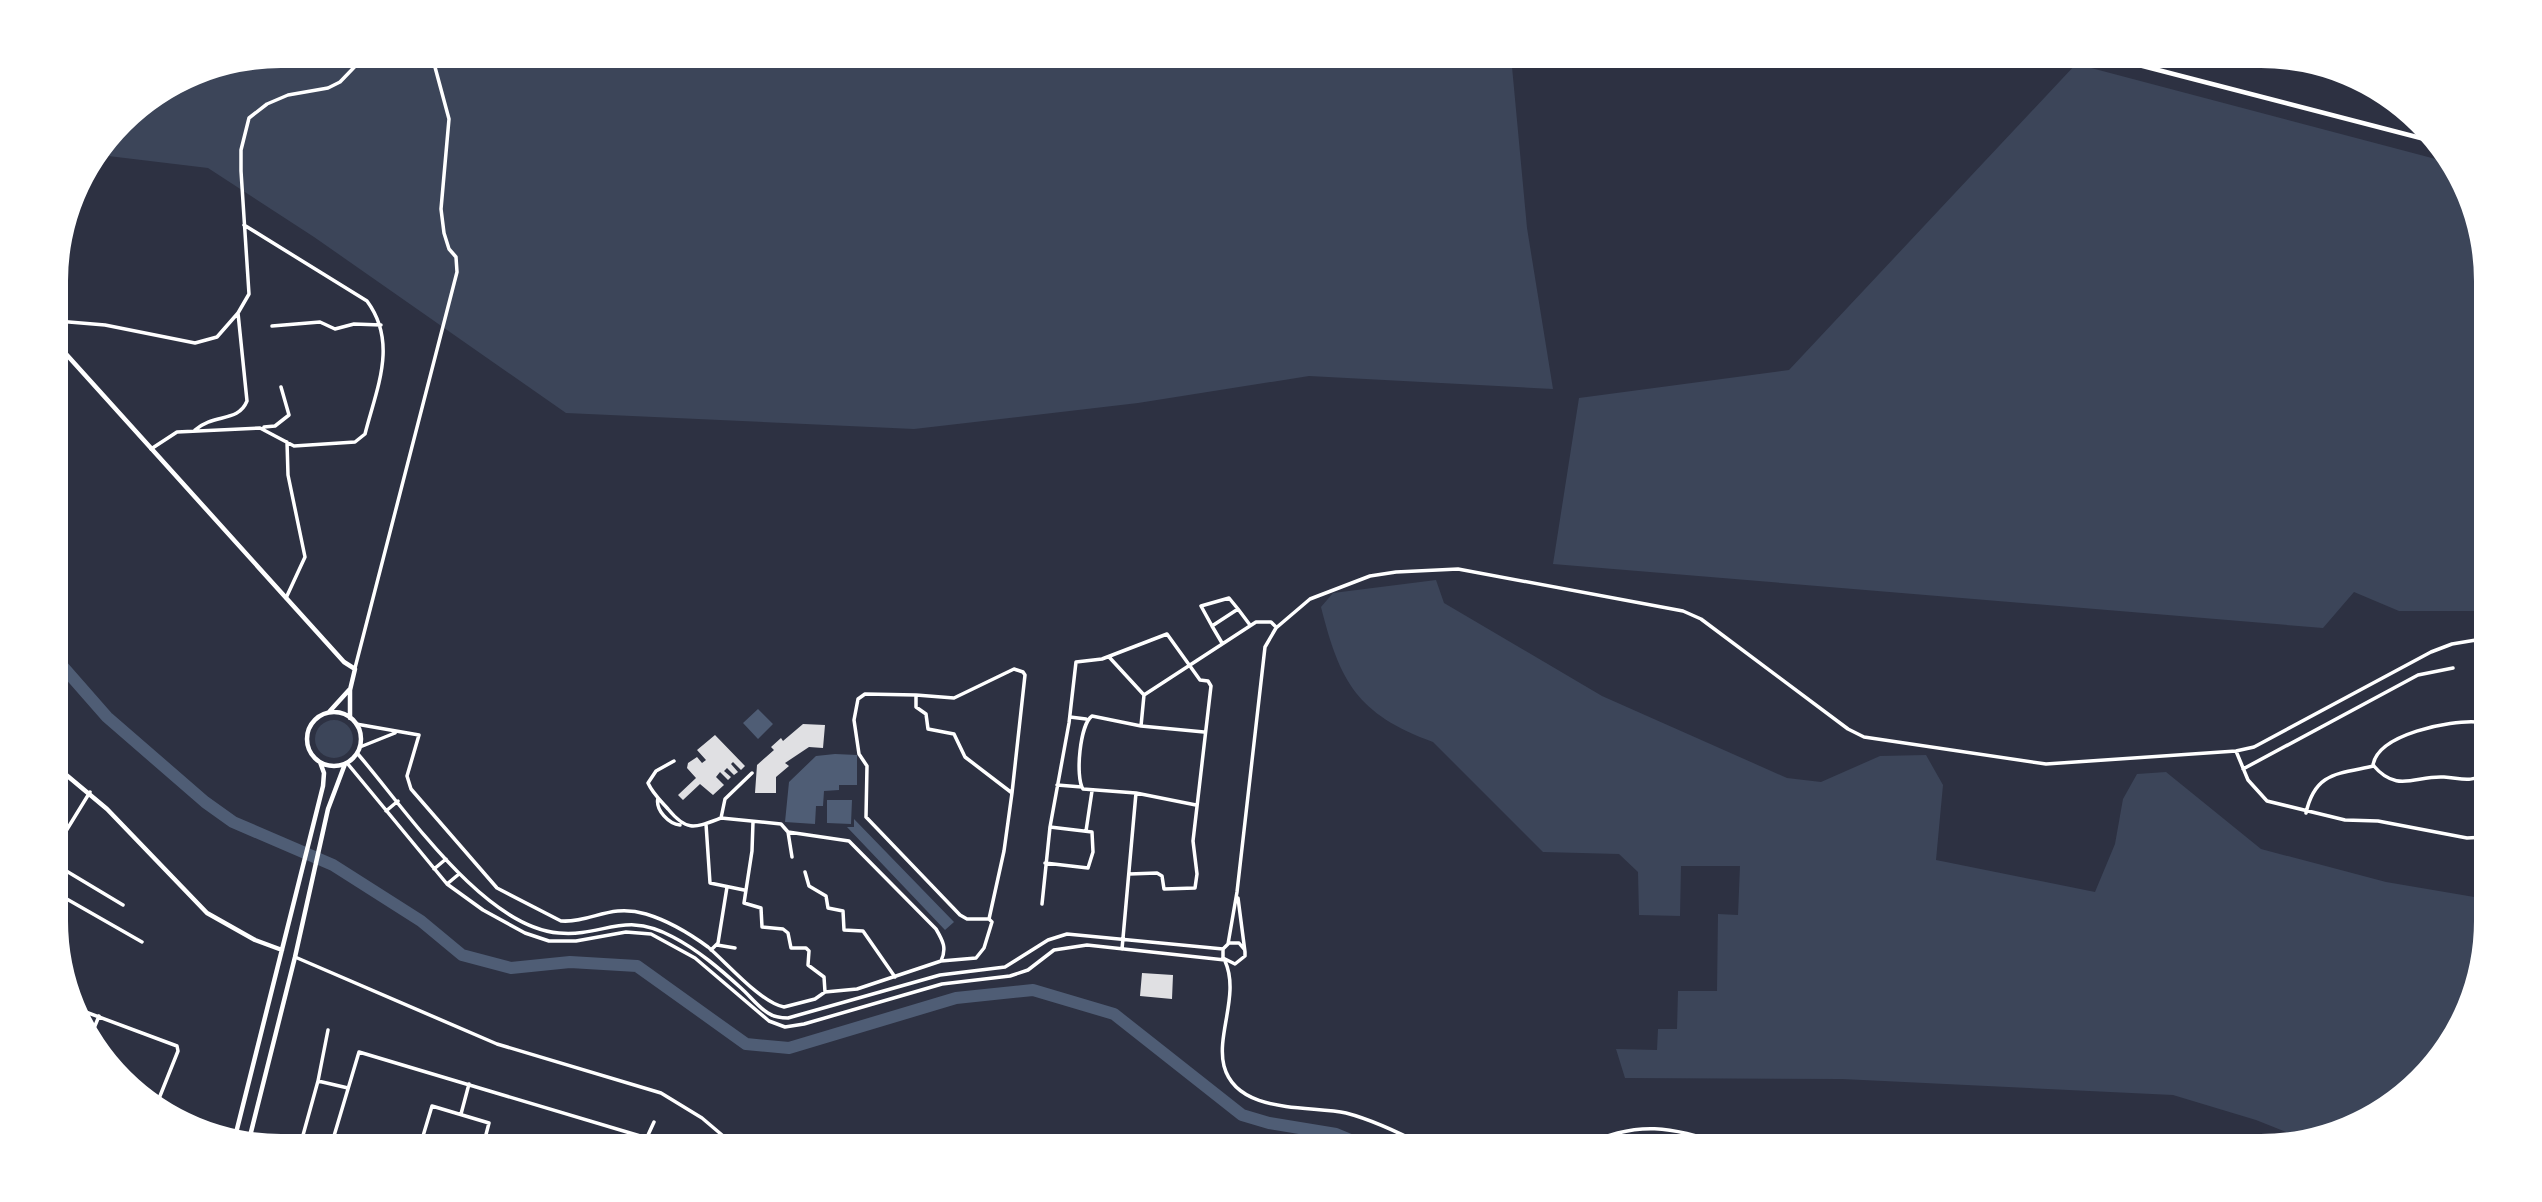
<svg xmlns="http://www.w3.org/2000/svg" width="2542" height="1202" font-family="'PT Sans Narrow',sans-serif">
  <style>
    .green { fill: #3c4559 }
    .water { fill: #4f5d75 }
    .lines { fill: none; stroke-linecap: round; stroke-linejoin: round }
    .river { stroke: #4f5d75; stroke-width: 12 }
    .building { fill: #e0e0e3 }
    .minor { stroke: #fff; stroke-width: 3.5 }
    .tertiary { stroke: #fff; stroke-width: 4.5 }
  </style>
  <rect width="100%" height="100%" fill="#2d3142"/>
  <path class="green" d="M 281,56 L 1511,56 L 1527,228 L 1553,389 L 1309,376 L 1138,403 L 914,429 L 566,413 L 314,237 L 208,168 L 100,155 L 132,112 L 195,73 Z
    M 2076,64 L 2447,162 L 2484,252 L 2485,611 L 2399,611 L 2354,592 L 2323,628 L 1553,564 L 1579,398 L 1789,370 Z
    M 1436,580 L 1444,603 L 1602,696 L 1787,778 L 1821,782 L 1880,756 L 1926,755 L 1943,785 L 1936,860 L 2095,892 L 2115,844 L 2123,799 L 2137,774 L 2166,772 L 2261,849 L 2386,882 L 2486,899 L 2486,921 L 2469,1007 L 2430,1069 L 2386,1108 L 2299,1137 L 2256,1120 L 2173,1095 L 1842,1079 L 1625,1078 L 1616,1049 L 1657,1050 L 1658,1029 L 1677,1029 L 1678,991 L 1717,991 L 1718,914 L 1738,915 L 1740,866 L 1681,866 L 1680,916 L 1639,915 L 1638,872 L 1619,854 L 1543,852 L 1433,742 C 1357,714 1340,682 1321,607 L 1333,593 Z
    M315 739a19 19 0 1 1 38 0a19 19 0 1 1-38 0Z"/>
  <path class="water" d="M 758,709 L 773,724 L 758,739 L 743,723 Z
    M 835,754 L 857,755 L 857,785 L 839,785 L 839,790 L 824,791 L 823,806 L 816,806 L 815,824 L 785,822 L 789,782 L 816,756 Z
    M 827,800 L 852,800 L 851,824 L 827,823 Z
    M 854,819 L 954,922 L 945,930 L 847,827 L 854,827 Z"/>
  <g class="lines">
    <path class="river" d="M 57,660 L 107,717 L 205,802 L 233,822 L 333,865 L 421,921 L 462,955 L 511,968 L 570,962 L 637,966 L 746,1044 L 789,1048 L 956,998 L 1033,990 L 1114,1014 L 1242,1115 L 1269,1123 L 1336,1134 L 1365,1146"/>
  </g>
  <path class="building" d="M 803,724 L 825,725 L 823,748 L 809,747 L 785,763 L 789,766 L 776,777 L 776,793 L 755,793 L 757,765 L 774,750 L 771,747 L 781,738 L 783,741 Z
    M 715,735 L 745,766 L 741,770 L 733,762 L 731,764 L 738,772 L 734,775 L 727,768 L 724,771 L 731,777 L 728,780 L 720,772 L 716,777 L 724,785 L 713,795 L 700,784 L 683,800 L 678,795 L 696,778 L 687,768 L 688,763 L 697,757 L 702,763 L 706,760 L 697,750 Z
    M 1142,973 L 1173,975 L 1172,999 L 1140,996 Z"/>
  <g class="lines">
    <path class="minor" d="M 57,321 L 105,325 L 195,343 L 217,337 L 238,313 L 249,294 L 241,171 L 241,150 L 249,118 L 267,104 L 288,95 L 328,88 L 340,82 L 365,56
      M 272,326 L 320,322 L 335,329 L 354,324 L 381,325
      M 264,427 L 275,426 L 289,415 L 281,387
      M 195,430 C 214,413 238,423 247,401 L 238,313
      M 151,449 L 177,432 L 260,428 L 294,446 L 355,442 L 365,434 C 377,387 398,343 367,301 L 244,225
      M 286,598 L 305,557 L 288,475 L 287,442
      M 1212,626 L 1201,606 L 1229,598 L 1238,609
      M 2485,630 L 2476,640 L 2477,647 L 2485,653
      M 1222,643 L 1212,626 L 1238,609 L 1250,625
      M 1110,658 L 1144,695
      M 355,668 L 457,272 L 456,257 L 449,249 L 444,233 L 441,209 L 449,119 L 432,56
      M 2485,691 L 2477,722 L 2485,742
      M 916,695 L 954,698 L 1014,669 L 1023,672 L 1025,675 L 1012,793
      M 1070,717 L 1086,719
      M 2477,722 C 2450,720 2378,734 2373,765 C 2397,794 2416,775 2444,777 C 2461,778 2471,784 2486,772
      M 356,724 L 419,735 L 407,776 L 411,789 L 497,888 L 561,921 C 592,923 609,903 646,914 C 669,921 689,933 708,947 C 726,962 761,1003 784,1007 L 815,999 L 825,992 L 857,989 L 941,961 L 976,958 L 984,948 L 992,922 L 989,919 L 1004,851 L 1012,793 L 965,757 L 954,734 L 928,729 L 926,714 L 916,707 L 916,695 L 865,694 L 858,699 L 854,720 L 859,754 L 867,766 L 866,817 L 960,915 L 967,919 L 989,919
      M 1141,726 L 1144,695 L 1256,622 L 1271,622 L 1276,627
      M 360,747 L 395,733
      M 2236,751 L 2248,780 L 2267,801 L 2345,820 L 2378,821 L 2467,838 L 2486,837
      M 357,753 C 404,807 483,927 559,933 C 604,937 624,910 673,937 C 698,950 720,969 741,988 C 750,996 758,1007 768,1013 C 774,1017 781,1018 788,1018 L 940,975 L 1005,967 L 1048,940 L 1067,934 L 1223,949
      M 674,761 L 656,771 L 648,783 C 653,794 661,801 668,809 C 687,832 694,828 721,818
      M 347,763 L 447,884 L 483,910 L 525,933 L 549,941 L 576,941 L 626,932 L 651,934 L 695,958 L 769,1021 L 785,1027 L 804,1024 L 942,984 L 1010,976 L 1028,970 L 1054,950 L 1087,945 L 1225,960
      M 2243,769 L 2418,675 L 2453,668
      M 752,773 L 725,799 L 721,818 L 781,824 L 788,832 L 792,857
      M 1057,785 L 1082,787
      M 658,798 C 655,810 669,824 680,825
      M 1196,805 L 1136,793 L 1083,789 C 1075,777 1080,724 1092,716 L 1141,726 L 1204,732
      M 386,811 L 398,801
      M 2306,813 C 2315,772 2338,774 2374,766
      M 753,822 L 752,851 L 744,903 L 761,908 L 762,927 L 783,929 L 788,933 L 791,948 L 806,948 L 809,951 L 808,965 L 824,977 L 825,992
      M 706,824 L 710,883 L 744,890
      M 1086,831 L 1092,791
      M 788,832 L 849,841 L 936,929 C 943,941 947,948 941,961
      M 58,844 L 90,792
      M 1045,863 L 1088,868 L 1093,852 L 1092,832 L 1050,827
      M 58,866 L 123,905
      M 434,869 L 446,859
      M 805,872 L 809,886 L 826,896 L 828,908 L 843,911 L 844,930 L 863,931 L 895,977
      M 447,884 L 459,874
      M 58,894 L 142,942
      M 1238,898 L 1245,952 L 1245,956 L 1235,964 L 1223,958 L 1223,949 L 1229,943 L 1239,943 L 1244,949
      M 1042,904 L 1050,827 L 1069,723 L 1076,662 L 1102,659 L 1167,634 L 1200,680 L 1208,681 L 1211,686 L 1193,841 L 1197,874 L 1195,888 L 1164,889 L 1162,876 L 1157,873 L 1129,874
      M 1228,944 L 1237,892 L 1265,647 L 1276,628 L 1310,599 L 1370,576 L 1396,572 L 1458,569 L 1683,611 L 1701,619 L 1848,729 L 1864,737 L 2046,764 L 2236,751 L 2254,747 L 2431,652 L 2452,644 L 2476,640
      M 717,945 L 735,948
      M 1122,949 L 1136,793
      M 711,950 L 718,943 L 727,887
      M 295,957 L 497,1044 L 661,1093 L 702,1118 L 735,1146
      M 1225,961 C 1240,994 1216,1035 1224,1066 C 1237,1115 1310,1105 1346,1113 C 1373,1120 1400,1133 1425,1146
      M 83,1011 L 177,1046 L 178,1051 L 158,1101
      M 92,1033 L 99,1016
      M 318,1081 L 348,1088
      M 461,1114 L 469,1084
      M 300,1146 L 318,1081 L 328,1030
      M 331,1146 L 359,1052 L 647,1138
      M 420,1146 L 432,1106 L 489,1123 L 483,1146
      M 643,1146 L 654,1122
      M 1583,1146 C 1636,1120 1673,1126 1727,1146"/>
    <path class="tertiary" d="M 2104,56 L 2436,142
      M 57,344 L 344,662 L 355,669 L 350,690 L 350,718
      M 329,712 L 349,690
      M307 739a27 27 0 1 1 54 0a27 27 0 1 1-54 0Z
      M 58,768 L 107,809 L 207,913 L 255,940 L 282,950
      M 235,1137 L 323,786 L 324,773 L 320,762
      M 249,1140 L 295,957 L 328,809 L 345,764"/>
  </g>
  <path d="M0 0H2542V1202H0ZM281 68H2261A213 213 0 0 1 2474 281V921A213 213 0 0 1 2261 1134H281A213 213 0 0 1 68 921V281A213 213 0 0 1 281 68Z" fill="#fff" fill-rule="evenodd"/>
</svg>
